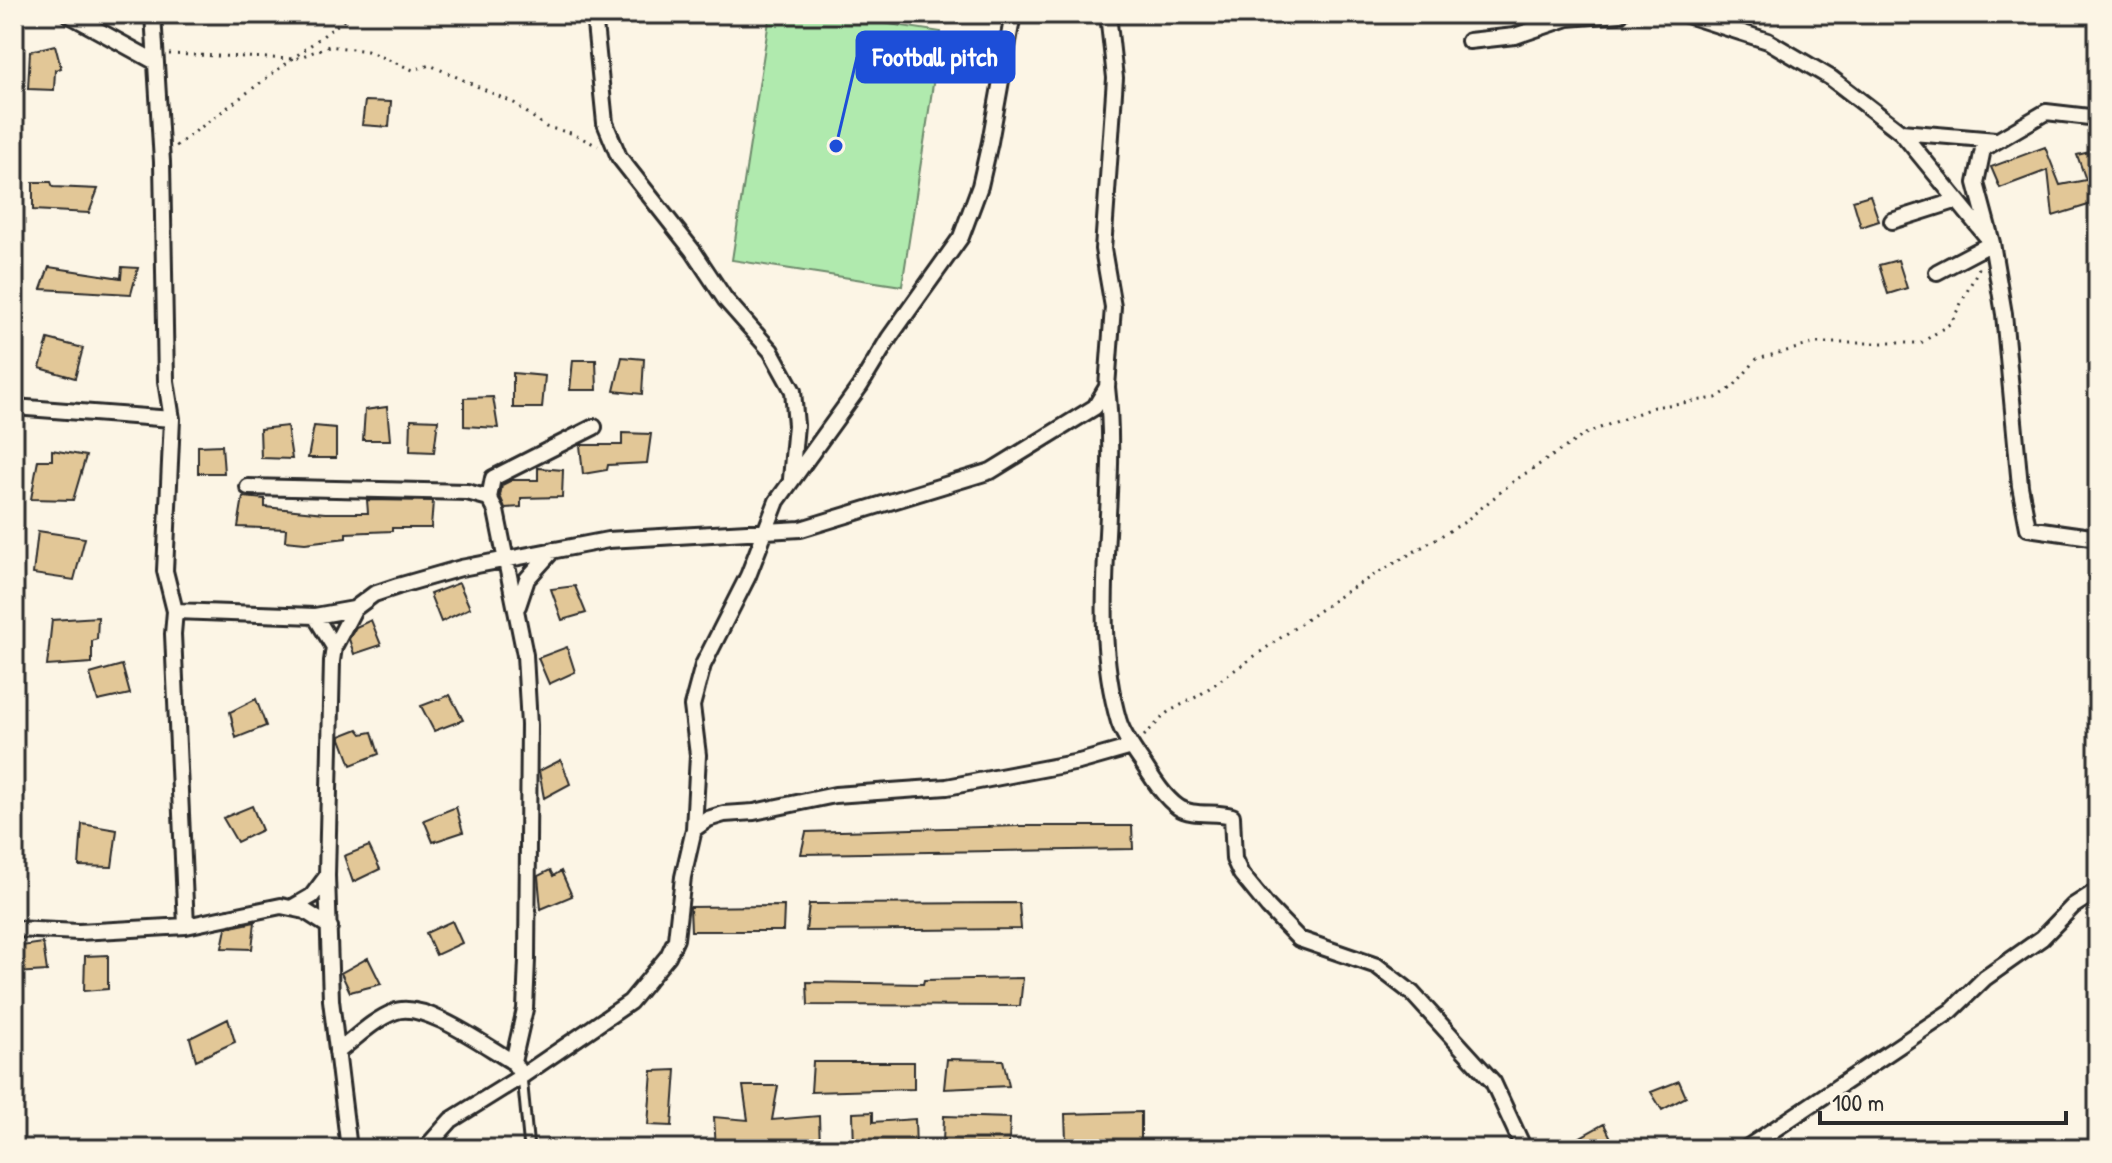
<svg xmlns="http://www.w3.org/2000/svg" width="2112" height="1163" font-family="'Patrick Hand',sans-serif">
  <style>
    .grass { fill: #b0eaae; stroke: #6e8a6c; stroke-width: 2 }
    .building { fill: #e2c797; stroke: #2b2b2b; stroke-width: 2 }
    .lines { fill: none; stroke-linecap: round; stroke-linejoin: round }
    .service-casing { stroke: #2b2b2b; stroke-width: 13 }
    .minor-casing { stroke: #2b2b2b; stroke-width: 20 }
    .path { stroke: #2b2b2b; stroke-width: 3; stroke-dasharray: 2 6; stroke-linecap: butt }
    .service { stroke: #fcf5e5; stroke-width: 7 }
    .minor { stroke: #fcf5e5; stroke-width: 14 }
    .leader { fill: none; stroke: #1d4ed8; stroke-width: 3 }
    .callout-dot { fill: #1d4ed8; stroke: #fcf5e5; stroke-width: 3 }
    .callout { fill: #1d4ed8; stroke: #1d4ed8; stroke-width: 3 }
    .callout-label { font-size: 26px; text-anchor: middle; font-weight: bold; fill: #fff }
  </style>
  <rect width="100%" height="100%" fill="#fcf5e5"/>
  <filter id="ink" filterUnits="userSpaceOnUse"><feTurbulence type="fractalNoise" baseFrequency=".0125" numOctaves="2"/><feDisplacementMap in="SourceGraphic" scale="16" xChannelSelector="R" yChannelSelector="G"/><feConvolveMatrix kernelMatrix="1 2 1 2 8 2 1 2 1" color-interpolation-filters="sRGB"/></filter>
  <g filter="url(#ink)">
    <path class="grass" d="M 770,14 L 825,14 L 941,32 L 902,286 L 732,260 Z"/>
    <path class="building" d="M 55,45 L 61,68 L 55,70 L 54,90 L 28,89 L 30,51 Z
      M 365,101 L 391,102 L 389,127 L 362,125 Z
      M 2045,147 L 2060,185 L 2086,180 L 2077,155 L 2098,150 L 2098,207 L 2095,203 L 2053,216 L 2048,170 L 2000,188 L 1991,167 Z
      M 33,182 L 51,182 L 53,187 L 98,189 L 89,213 L 33,210 Z
      M 1870,195 L 1879,221 L 1861,227 L 1853,200 Z
      M 1898,260 L 1907,288 L 1888,294 L 1879,265 Z
      M 49,267 L 121,278 L 122,267 L 138,268 L 131,294 L 41,289 Z
      M 48,339 L 83,348 L 75,378 L 40,368 Z
      M 622,357 L 644,359 L 642,394 L 614,391 Z
      M 573,360 L 596,360 L 597,390 L 570,390 Z
      M 513,373 L 545,376 L 542,408 L 513,408 Z
      M 493,397 L 498,428 L 464,426 L 464,398 Z
      M 387,407 L 390,440 L 363,440 L 365,410 Z
      M 411,419 L 438,420 L 434,452 L 410,451 Z
      M 287,426 L 292,459 L 261,458 L 260,429 Z
      M 314,426 L 336,428 L 336,458 L 308,458 Z
      M 622,433 L 651,434 L 647,463 L 608,465 L 607,470 L 583,474 L 580,445 L 622,445 Z
      M 222,445 L 224,473 L 198,473 L 198,446 Z
      M 52,450 L 86,456 L 73,500 L 31,499 L 38,460 L 52,460 Z
      M 538,468 L 563,470 L 562,497 L 521,498 L 521,507 L 505,508 L 500,496 L 502,485 L 512,480 L 538,480 Z
      M 243,497 L 265,499 L 265,507 L 325,513 L 368,513 L 367,500 L 433,501 L 431,528 L 392,528 L 392,531 L 346,533 L 346,538 L 305,543 L 285,541 L 286,529 L 238,527 Z
      M 38,531 L 85,538 L 74,580 L 33,574 Z
      M 459,583 L 470,608 L 441,622 L 430,594 Z
      M 575,586 L 586,613 L 562,620 L 551,589 Z
      M 98,617 L 97,639 L 92,641 L 92,663 L 47,666 L 52,620 Z
      M 371,620 L 381,645 L 354,654 L 349,639 L 356,627 Z
      M 567,647 L 575,672 L 549,684 L 538,658 Z
      M 122,665 L 130,694 L 98,701 L 90,674 Z
      M 450,695 L 463,720 L 434,731 L 421,706 Z
      M 256,699 L 266,726 L 236,738 L 230,712 Z
      M 358,729 L 362,734 L 372,732 L 379,754 L 351,765 L 340,736 Z
      M 561,760 L 570,784 L 544,798 L 539,771 Z
      M 252,806 L 262,830 L 237,842 L 223,818 Z
      M 456,807 L 463,832 L 433,842 L 424,820 Z
      M 82,824 L 117,830 L 112,867 L 79,866 Z
      M 1018,826 L 1132,826 L 1133,849 L 801,854 L 806,832 Z
      M 369,846 L 380,869 L 353,882 L 344,856 Z
      M 550,870 L 553,876 L 561,871 L 572,896 L 541,909 L 538,876 Z
      M 1019,903 L 1021,929 L 806,931 L 809,904 Z
      M 784,906 L 783,931 L 691,931 L 690,907 Z
      M 452,921 L 462,943 L 436,955 L 426,933 Z
      M 255,922 L 252,949 L 222,948 L 226,928 Z
      M 43,943 L 47,971 L 14,973 L 14,947 Z
      M 108,955 L 108,989 L 84,991 L 85,956 Z
      M 368,958 L 381,984 L 350,992 L 341,973 Z
      M 1023,978 L 1020,1006 L 808,1005 L 807,982 L 923,984 L 924,980 Z
      M 228,1019 L 235,1042 L 196,1060 L 190,1038 Z
      M 947,1059 L 1003,1060 L 1009,1086 L 944,1089 Z
      M 813,1062 L 914,1062 L 914,1089 L 811,1092 Z
      M 676,1070 L 672,1126 L 648,1125 L 652,1071 Z
      M 1679,1081 L 1686,1097 L 1662,1110 L 1651,1092 Z
      M 743,1086 L 778,1086 L 772,1120 L 819,1116 L 820,1148 L 716,1149 L 714,1117 L 748,1120 Z
      M 873,1112 L 873,1122 L 915,1119 L 916,1149 L 854,1149 L 853,1113 Z
      M 1141,1112 L 1141,1143 L 1066,1140 L 1065,1114 Z
      M 944,1116 L 1010,1118 L 1009,1145 L 943,1143 Z
      M 1604,1124 L 1612,1140 L 1597,1149 L 1582,1149 L 1577,1139 Z"/>
    <g class="lines">
      <g class="service-casing">
        <path id="service" d="M 522,1076 L 529,1149"/>
      </g>
      <g class="minor-casing">
        <path id="minor" d="M 68,14 L 154,61
          M 153,14 L 162,162 L 166,381 L 172,419 L 165,571 L 175,611 L 173,634 L 186,926
          M 594,14 L 605,123 L 619,157 L 693,251 L 725,299 L 771,351 L 793,391 L 796,425 L 791,479
          M 1684,14 L 1768,41 L 1831,78 L 1901,132 L 1992,243 L 2004,314 L 2020,486 L 2028,528 L 2098,538
          M 1469,41 L 1515,36 L 1568,18 L 1620,14
          M 1901,132 L 1996,140
          M 1892,221 L 1955,201
          M 1937,272 L 1992,243 L 1976,183 L 1983,149 L 2046,112 L 2098,118
          M 1107,387 C 1120,498 1087,614 1119,722 C 1124,737 1135,752 1144,765 C 1153,779 1164,797 1178,807 C 1192,817 1215,811 1232,816 L 1234,859 L 1241,874 L 1268,907 L 1299,939 L 1377,966 L 1412,993 L 1493,1082 L 1524,1149
          M 14,407 L 172,419
          M 248,487 L 467,492 L 489,498 L 496,511 L 525,655 L 529,725 L 527,959 L 525,1009 L 513,1062 L 522,1076 L 451,1120 L 425,1149
          M 489,498 L 493,478 L 594,427
          M 518,606 L 527,579 L 553,550
          M 175,611 L 315,616 L 354,609
          M 315,616 L 334,647
          M 694,829 L 708,819 L 724,814 L 754,812 L 835,795 L 947,787 L 1079,762 L 1132,747
          M 293,907 L 312,896 L 327,876
          M 14,929 L 79,932 L 186,926 L 281,906 L 305,911 L 330,927
          M 337,1052 C 355,1039 373,1020 394,1012 C 422,999 487,1047 513,1062
          M 522,1076 L 630,1002 L 668,956 L 676,939 L 683,877 L 694,829 L 698,755 L 692,706 L 703,665 L 748,576 L 777,501 L 860,386 L 889,338 L 961,237 L 980,186 L 990,142 L 1013,14
          M 349,1149 L 331,1000 L 327,876 L 332,661 L 334,647 L 354,609 L 374,594 L 398,586 L 461,568 L 608,540 L 801,529 L 991,471 L 1095,407 L 1107,387 L 1113,307 L 1103,249 L 1115,78 L 1108,14
          M 1745,1149 L 1951,1011 L 1985,978 L 2042,938 L 2073,906 L 2098,890"/>
      </g>
      <path class="path" d="M 169,54 L 295,59 L 329,46 L 367,51 L 413,70 L 430,65 L 514,103 L 546,127 L 571,133 L 598,146
        M 176,146 L 352,14
        M 1144,736 L 1168,712 L 1198,696 L 1347,591 L 1463,523 L 1514,481 L 1587,433 L 1654,407 L 1716,398 L 1733,387 L 1757,359 L 1816,343 L 1921,343 L 1951,323 L 1980,266"/>
      <use href="#service" class="service"/>
      <use href="#minor" class="minor"/>
    </g>
  </g>
  <path class="leader" d="M836 146L857 57"/>
  <circle class="callout-dot" cx="836" cy="146" r="8"/>
  <rect class="callout" x="857" y="32" width="157" height="50" rx="8"/>
  <g class="callout-label">
    <text x="935" y="66">Football pitch</text>
  </g>
  <rect width="2112" height="1163" fill="none" stroke="#fcf5e5" stroke-width="48"/>
  <rect x="24" y="24" width="2064" height="1115" fill="none" stroke="#2b2b2b" stroke-width="3" filter="url(#ink)"/>
  <path d="M1820 1111v12h246v-12" fill="none" stroke="#2b2b2b" stroke-width="4"/>
  <text x="1832" y="1111" font-size="24" fill="#2b2b2b" stroke="#fcf5e5" stroke-width="6" paint-order="stroke">100 m</text>
</svg>
